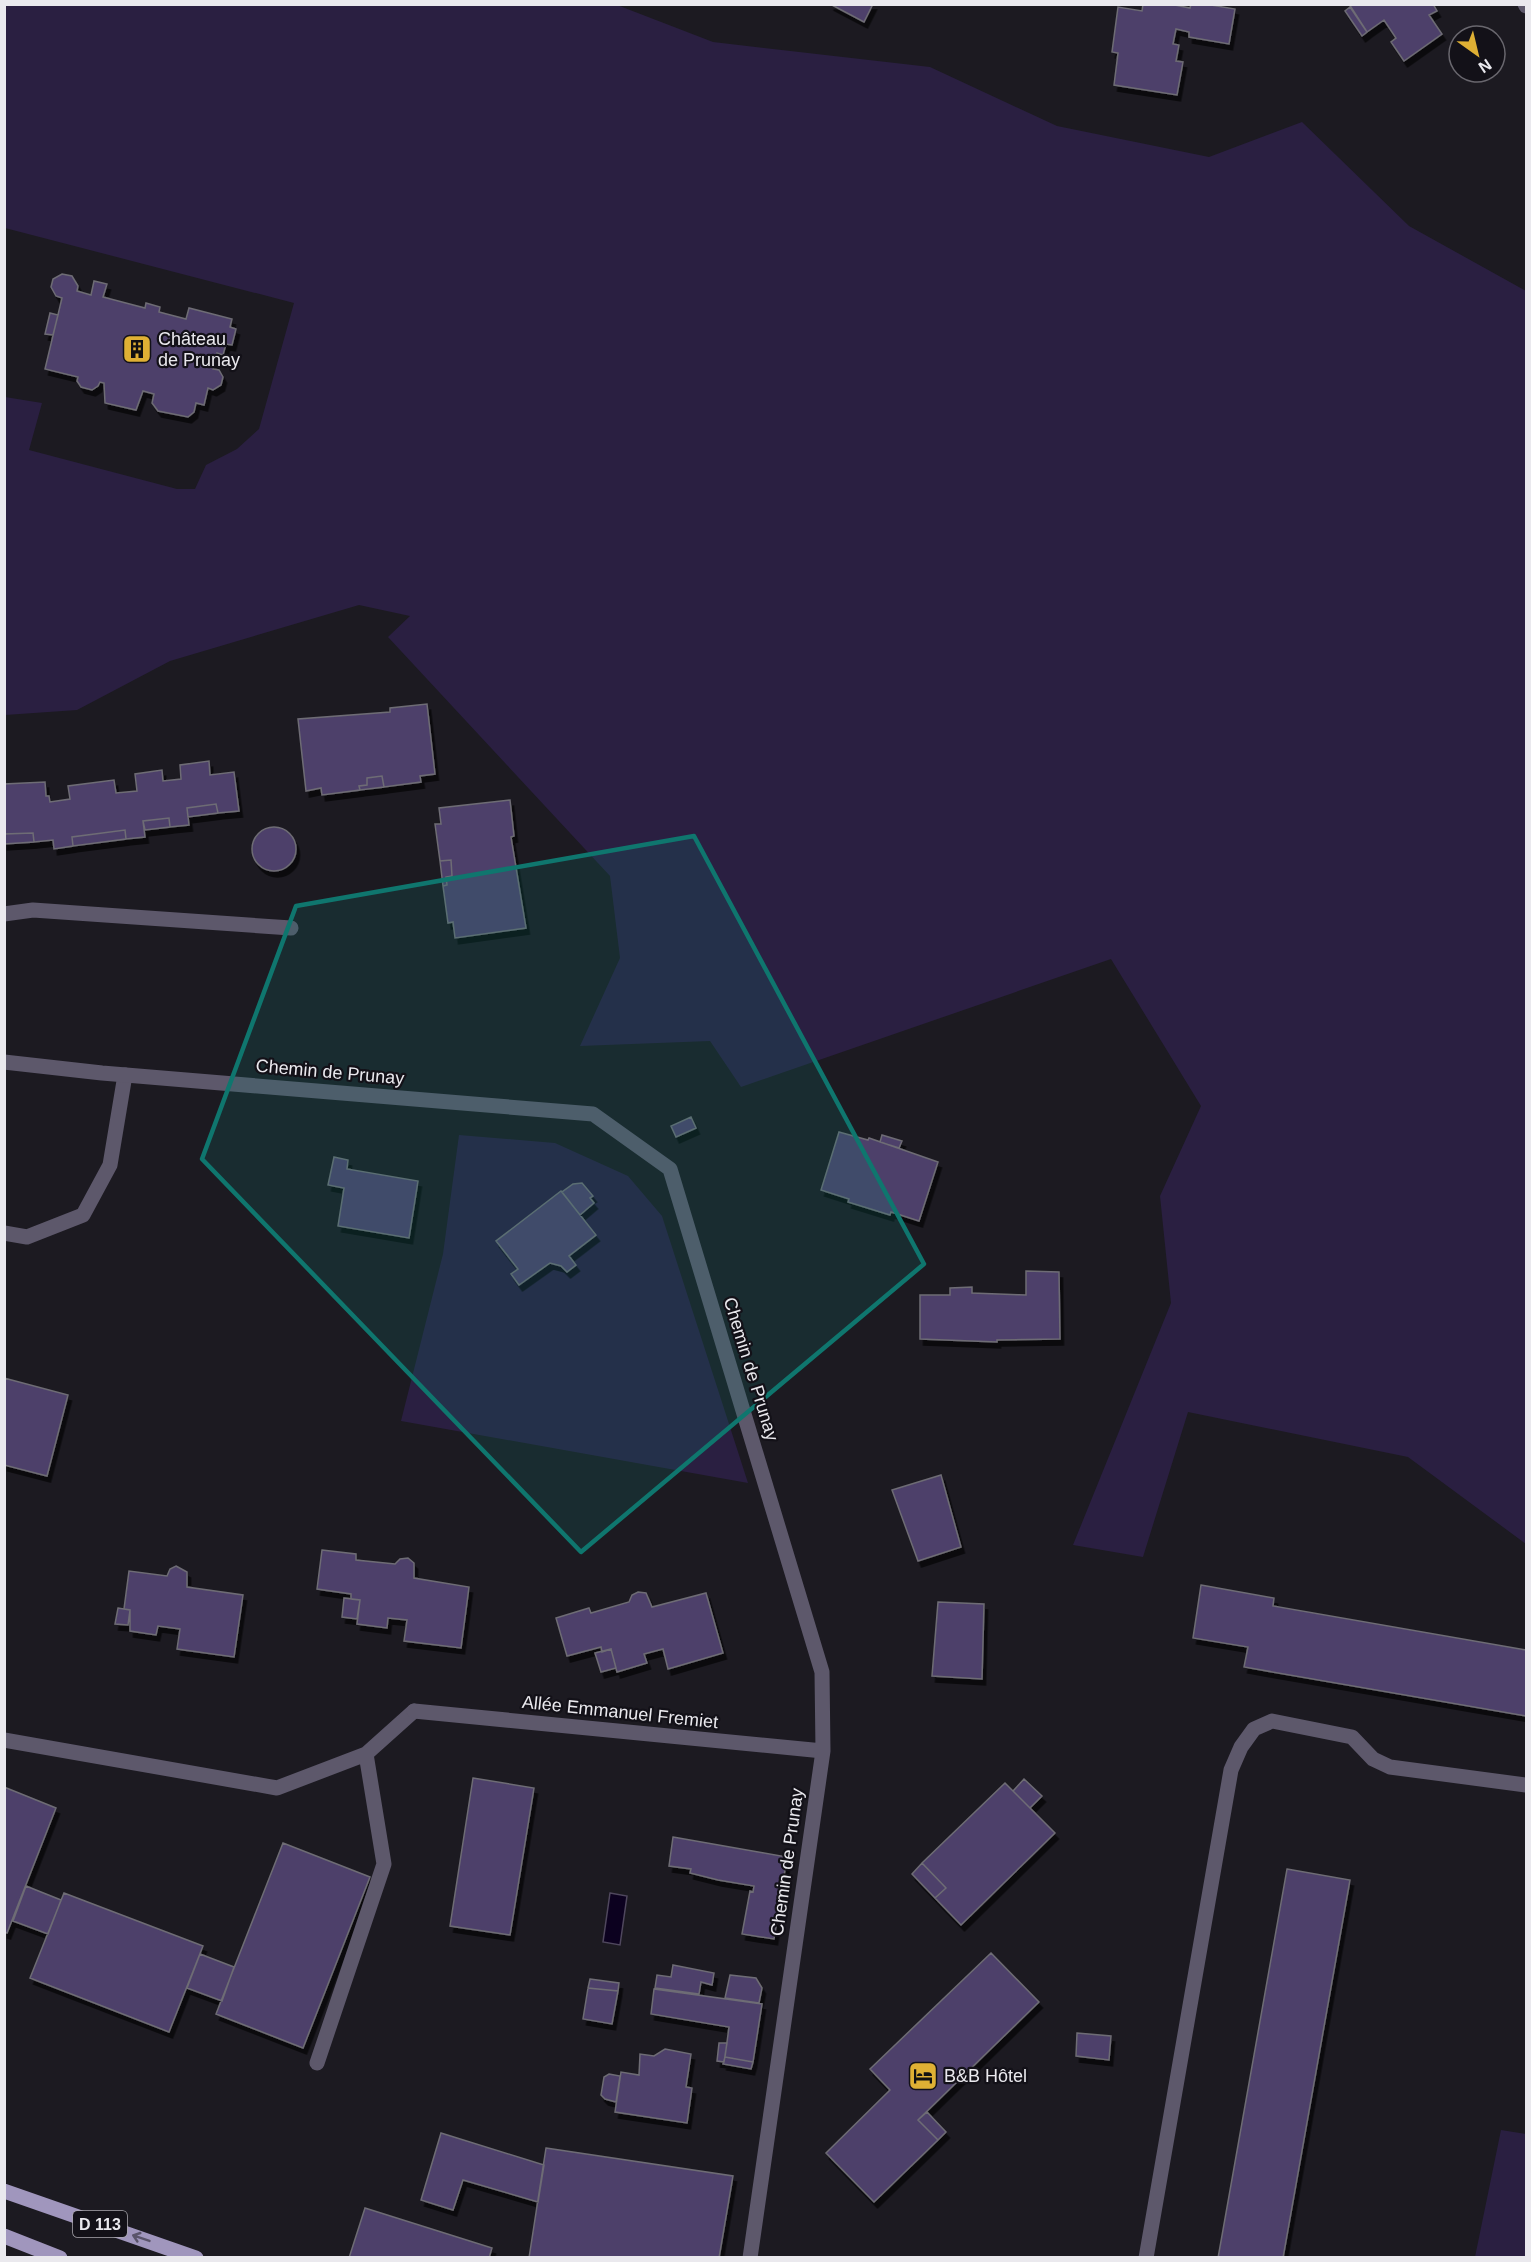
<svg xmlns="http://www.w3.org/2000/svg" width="1531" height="2262" font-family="Arial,sans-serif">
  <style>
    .green { fill: #2a1f41 }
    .water { fill: #0c011f; stroke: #4f475d; stroke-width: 1.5 }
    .building { fill: #4d416a; stroke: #6e6c74; stroke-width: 1.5; filter: url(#shadow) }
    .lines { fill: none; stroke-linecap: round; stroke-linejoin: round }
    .lane { stroke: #5d586b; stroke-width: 15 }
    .street { stroke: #5d586b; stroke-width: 15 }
    .primary { stroke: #a096bd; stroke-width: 15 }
    .oneway { stroke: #5a546a }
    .marked { fill: #0f766e; fill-opacity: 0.2; stroke: #0f766e; stroke-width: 4.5; stroke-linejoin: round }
    .labels { text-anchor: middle; stroke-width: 4.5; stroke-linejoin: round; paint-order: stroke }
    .shield { fill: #131118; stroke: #aaa8ae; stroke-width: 1.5 }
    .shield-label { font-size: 16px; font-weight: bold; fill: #eae9ee }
    .poi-label { font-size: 18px; fill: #eae9ee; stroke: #131118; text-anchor: start }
    .street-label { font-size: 18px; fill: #eae9ee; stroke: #131118 }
  </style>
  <defs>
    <filter id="shadow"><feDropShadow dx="3.5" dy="6" stdDeviation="0" flood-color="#0009"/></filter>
  </defs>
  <rect width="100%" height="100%" fill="#1c1a21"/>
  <path class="green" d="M 5,4 L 617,5 L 713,42 L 930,67 L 1057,126 L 1209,157 L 1302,122 L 1409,226 L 1526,291 L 1526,1544 L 1408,1457 L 1188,1412 L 1143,1557 L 1073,1545 L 1171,1303 L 1160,1196 L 1201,1106 L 1111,959 L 741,1087 L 710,1041 L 580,1046 L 620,958 L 610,876 L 388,637 L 410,616 L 359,605 L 170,661 L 77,710 L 5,715 L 5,397 L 42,403 L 29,450 L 177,489 L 195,489 L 206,465 L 237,449 L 259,429 L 294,303 L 5,228 Z
    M 459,1135 L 555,1143 L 628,1176 L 662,1216 L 748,1483 L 401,1421 L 443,1254 Z
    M 1501,2130 L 1526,2134 L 1526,2257 L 1475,2257 Z"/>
  <path class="water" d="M 610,1893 L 627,1896 L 620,1945 L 603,1942 Z"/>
  <path class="building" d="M 830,4 L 873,4 L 864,22 Z
    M 1143,4 L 1170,4 L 1190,8 L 1191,4 L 1205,4 L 1235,9 L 1229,44 L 1189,37 L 1189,32 L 1176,29 L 1173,44 L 1179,45 L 1176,61 L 1183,62 L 1177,95 L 1114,85 L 1118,53 L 1112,52 L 1118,7 L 1142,11 Z
    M 1349,4 L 1433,4 L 1437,11 L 1429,15 L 1442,34 L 1404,61 L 1391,42 L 1396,38 L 1384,20 L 1367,32 Z
    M 1350,7 L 1367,32 L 1362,36 L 1345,11 Z
    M 62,274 L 72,276 L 78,286 L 77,291 L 91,295 L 94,281 L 107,284 L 103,297 L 145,308 L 146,303 L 160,307 L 159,312 L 186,319 L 189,308 L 232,319 L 230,327 L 236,329 L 232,345 L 226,344 L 223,355 L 217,353 L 213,369 L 219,370 L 223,377 L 221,385 L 213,390 L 208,388 L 204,405 L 196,403 L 194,412 L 188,417 L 158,411 L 152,403 L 154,394 L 143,391 L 136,410 L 105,403 L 104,383 L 100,382 L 98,386 L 92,390 L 81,387 L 77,381 L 78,377 L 45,369 L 62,298 L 56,296 L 51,287 L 53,279 Z
    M 50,313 L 58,315 L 53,335 L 45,334 Z
    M 427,704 L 435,774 L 420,776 L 421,782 L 384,787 L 382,776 L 367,778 L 367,785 L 359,786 L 360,790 L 322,795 L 321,788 L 306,791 L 298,719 L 390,712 L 390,708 Z
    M 209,761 L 210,775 L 234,772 L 239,811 L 218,813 L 216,804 L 187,808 L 189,825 L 170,827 L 169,818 L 143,821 L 145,837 L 126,839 L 125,830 L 72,837 L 73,846 L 54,849 L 53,840 L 34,842 L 33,833 L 4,834 L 4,784 L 45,782 L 46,796 L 49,796 L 50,802 L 70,799 L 68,786 L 114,780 L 116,793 L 137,791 L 135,774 L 162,770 L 163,781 L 181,779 L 180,765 Z
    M 382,776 L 384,787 L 360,790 L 359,786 L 367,785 L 367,778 Z
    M 510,800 L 514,836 L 511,837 L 526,928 L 455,938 L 453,922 L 448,923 L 443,886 L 447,885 L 446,877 L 452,876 L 451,860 L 440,861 L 435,824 L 441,824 L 439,808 Z
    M 216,804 L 218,813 L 188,817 L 187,808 Z
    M 169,818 L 170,827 L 145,830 L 143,821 Z
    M252 849a22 22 0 1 1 44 0a22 22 0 1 1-44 0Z
    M 125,830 L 126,839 L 73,846 L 72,837 Z
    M 33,833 L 34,842 L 4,844 L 4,834 Z
    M 451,860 L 452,876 L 446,877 L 447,885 L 443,886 L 440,861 Z
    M 691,1117 L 696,1128 L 676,1137 L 671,1126 Z
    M 839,1132 L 868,1140 L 869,1138 L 938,1162 L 919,1221 L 891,1212 L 890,1215 L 848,1202 L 849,1199 L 821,1190 Z
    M 882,1135 L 902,1141 L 899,1148 L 880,1142 Z
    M 334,1157 L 348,1160 L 347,1169 L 418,1181 L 409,1238 L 338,1226 L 344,1188 L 328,1185 Z
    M 582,1183 L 593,1196 L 590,1198 L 594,1203 L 580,1215 L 562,1192 L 573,1184 Z
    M 561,1191 L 596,1235 L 569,1256 L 576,1265 L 567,1272 L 561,1266 L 550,1263 L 519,1285 L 511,1274 L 518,1269 L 496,1241 Z
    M 1026,1271 L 1059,1272 L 1060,1339 L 997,1340 L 997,1342 L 920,1339 L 920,1295 L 950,1295 L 950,1288 L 972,1287 L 972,1293 L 1026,1295 Z
    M 4,1378 L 68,1395 L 47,1476 L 4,1465 Z
    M 941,1475 L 961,1547 L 918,1561 L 892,1490 Z
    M 322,1550 L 356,1554 L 356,1560 L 395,1564 L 400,1559 L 408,1558 L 414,1563 L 414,1578 L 469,1587 L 461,1648 L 404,1641 L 407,1620 L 388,1618 L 387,1628 L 357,1624 L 360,1600 L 351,1599 L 351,1594 L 317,1589 Z
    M 176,1566 L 187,1572 L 187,1587 L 243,1595 L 234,1657 L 177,1649 L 180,1629 L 158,1626 L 156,1635 L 130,1631 L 130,1610 L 124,1609 L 129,1571 L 167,1576 L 170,1569 Z
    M 1201,1585 L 1274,1598 L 1273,1606 L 1526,1650 L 1526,1716 L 1244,1667 L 1248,1647 L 1193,1638 Z
    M 638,1592 L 646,1593 L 652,1607 L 706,1593 L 723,1653 L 668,1669 L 663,1649 L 644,1654 L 647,1663 L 617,1672 L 611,1649 L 602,1652 L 601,1647 L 567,1656 L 556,1618 L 589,1608 L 591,1613 L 629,1602 L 632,1595 Z
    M 344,1598 L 360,1600 L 357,1619 L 342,1617 Z
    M 938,1602 L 984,1604 L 982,1679 L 932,1676 Z
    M 118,1608 L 130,1610 L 128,1625 L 115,1624 Z
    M 611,1649 L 616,1668 L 601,1672 L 595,1653 Z
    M 473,1778 L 534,1788 L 510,1935 L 450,1926 Z
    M 1024,1779 L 1042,1796 L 1030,1808 L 1013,1791 Z
    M 1005,1783 L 1055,1833 L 961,1925 L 935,1898 L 946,1888 L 922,1863 Z
    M 4,1787 L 56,1808 L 7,1933 L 4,1932 Z
    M 673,1837 L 787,1857 L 774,1939 L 742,1934 L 750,1891 L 753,1892 L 754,1886 L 718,1880 L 690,1873 L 691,1869 L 669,1866 Z
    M 283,1843 L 370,1877 L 303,2048 L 216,2014 Z
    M 922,1863 L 946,1888 L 935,1898 L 912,1874 Z
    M 1287,1869 L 1350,1880 L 1283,2258 L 1218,2258 Z
    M 26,1886 L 61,1900 L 48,1934 L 13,1921 Z
    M 64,1893 L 203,1946 L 169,2032 L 30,1978 Z
    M 991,1953 L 1039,2002 L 918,2120 L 938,2140 L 874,2202 L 826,2153 L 890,2090 L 870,2069 Z
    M 200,1954 L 234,1967 L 222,2001 L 187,1988 Z
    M 673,1965 L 714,1973 L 712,1985 L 701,1982 L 699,1994 L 655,1988 L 657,1975 L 671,1977 Z
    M 730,1975 L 756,1978 L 762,1988 L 759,2003 L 725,1998 Z
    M 590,1979 L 619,1983 L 618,1991 L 588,1988 Z
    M 588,1988 L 618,1991 L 612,2024 L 583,2019 Z
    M 654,1989 L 762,2004 L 753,2062 L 725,2057 L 729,2027 L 651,2014 Z
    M 1077,2033 L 1111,2036 L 1109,2060 L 1076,2056 Z
    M 719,2043 L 727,2043 L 724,2062 L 717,2061 Z
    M 665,2049 L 691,2054 L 686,2087 L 692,2088 L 687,2123 L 615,2112 L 621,2072 L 639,2075 L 640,2054 L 654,2056 Z
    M 725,2057 L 753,2062 L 751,2069 L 723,2064 Z
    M 609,2074 L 620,2076 L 616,2102 L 605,2099 L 601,2095 L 604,2077 Z
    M 927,2112 L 946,2132 L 938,2140 L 918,2120 Z
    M 441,2133 L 544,2165 L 538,2202 L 463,2180 L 453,2210 L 421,2200 Z
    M 546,2148 L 733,2176 L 719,2258 L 529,2258 Z
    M 365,2208 L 492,2248 L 489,2258 L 349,2258 Z"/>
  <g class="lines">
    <path class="lane" d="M 4,914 L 33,910 L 291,928
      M 4,1233 L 27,1237 L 83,1215 L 110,1165 L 125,1075
      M 4,1740 L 277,1788 L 366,1754
      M 317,2063 L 384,1864 L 366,1754 L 414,1711
      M 1146,2258 L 1231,1770 L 1241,1747 L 1254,1729 L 1272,1721 L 1352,1737 L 1373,1759 L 1390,1767 L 1526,1785"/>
    <path class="street" d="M 1525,4 L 1526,6
      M 4,1062 L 102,1073 L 593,1114 L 670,1169 L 822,1672 L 823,1751 L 750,2258
      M 414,1711 L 823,1751"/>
    <path class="primary" d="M 4,2191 L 196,2258
      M 4,2236 L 60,2258"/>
  </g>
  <defs><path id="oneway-shaft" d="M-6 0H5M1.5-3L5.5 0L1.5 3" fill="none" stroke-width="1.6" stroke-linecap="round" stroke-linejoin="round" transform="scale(1.5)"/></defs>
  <use class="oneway" href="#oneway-shaft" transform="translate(141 2238) rotate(-161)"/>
  <path class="marked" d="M 694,836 L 924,1264 L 581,1552 L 202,1159 L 296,906 Z"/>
  <defs>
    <g id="building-square" transform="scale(1.5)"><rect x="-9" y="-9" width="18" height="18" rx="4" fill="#dfb034" stroke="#131118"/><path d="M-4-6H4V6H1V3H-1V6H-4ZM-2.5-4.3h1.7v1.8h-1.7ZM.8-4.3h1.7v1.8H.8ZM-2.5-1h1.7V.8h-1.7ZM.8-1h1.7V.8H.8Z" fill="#111"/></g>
    <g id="hotel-square" transform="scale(1.5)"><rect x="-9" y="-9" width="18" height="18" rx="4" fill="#dfb034" stroke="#131118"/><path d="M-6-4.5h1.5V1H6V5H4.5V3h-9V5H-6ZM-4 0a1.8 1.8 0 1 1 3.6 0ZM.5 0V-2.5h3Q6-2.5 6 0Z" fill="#111"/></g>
  </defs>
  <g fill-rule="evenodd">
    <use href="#building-square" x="137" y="349"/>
    <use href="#hotel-square" x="923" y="2076"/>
  </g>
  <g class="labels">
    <rect class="shield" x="73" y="2211" width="54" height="26" rx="4.5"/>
    <g class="shield-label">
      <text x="100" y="2230">D 113</text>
    </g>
    <g class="poi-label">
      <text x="158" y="345">Château<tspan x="158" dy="21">de Prunay</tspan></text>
      <text x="944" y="2082">B&amp;B Hôtel</text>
    </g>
    <g class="street-label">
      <text transform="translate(330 1072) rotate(5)" y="6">Chemin de Prunay</text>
      <text transform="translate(751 1369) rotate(73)" y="6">Chemin de Prunay</text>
      <text transform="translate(620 1712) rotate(6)" y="6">Allée Emmanuel Fremiet</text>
      <text transform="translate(787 1862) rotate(-82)" y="6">Chemin de Prunay</text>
    </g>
  </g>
  <rect width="1531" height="2262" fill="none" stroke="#eae9ee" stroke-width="12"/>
  <g transform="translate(1477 54) rotate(146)"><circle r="28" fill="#131118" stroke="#69676e" stroke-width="1.5"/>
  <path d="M0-4.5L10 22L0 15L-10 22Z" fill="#dfb034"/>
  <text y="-9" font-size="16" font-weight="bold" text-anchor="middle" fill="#eae9ee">N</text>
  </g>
</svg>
